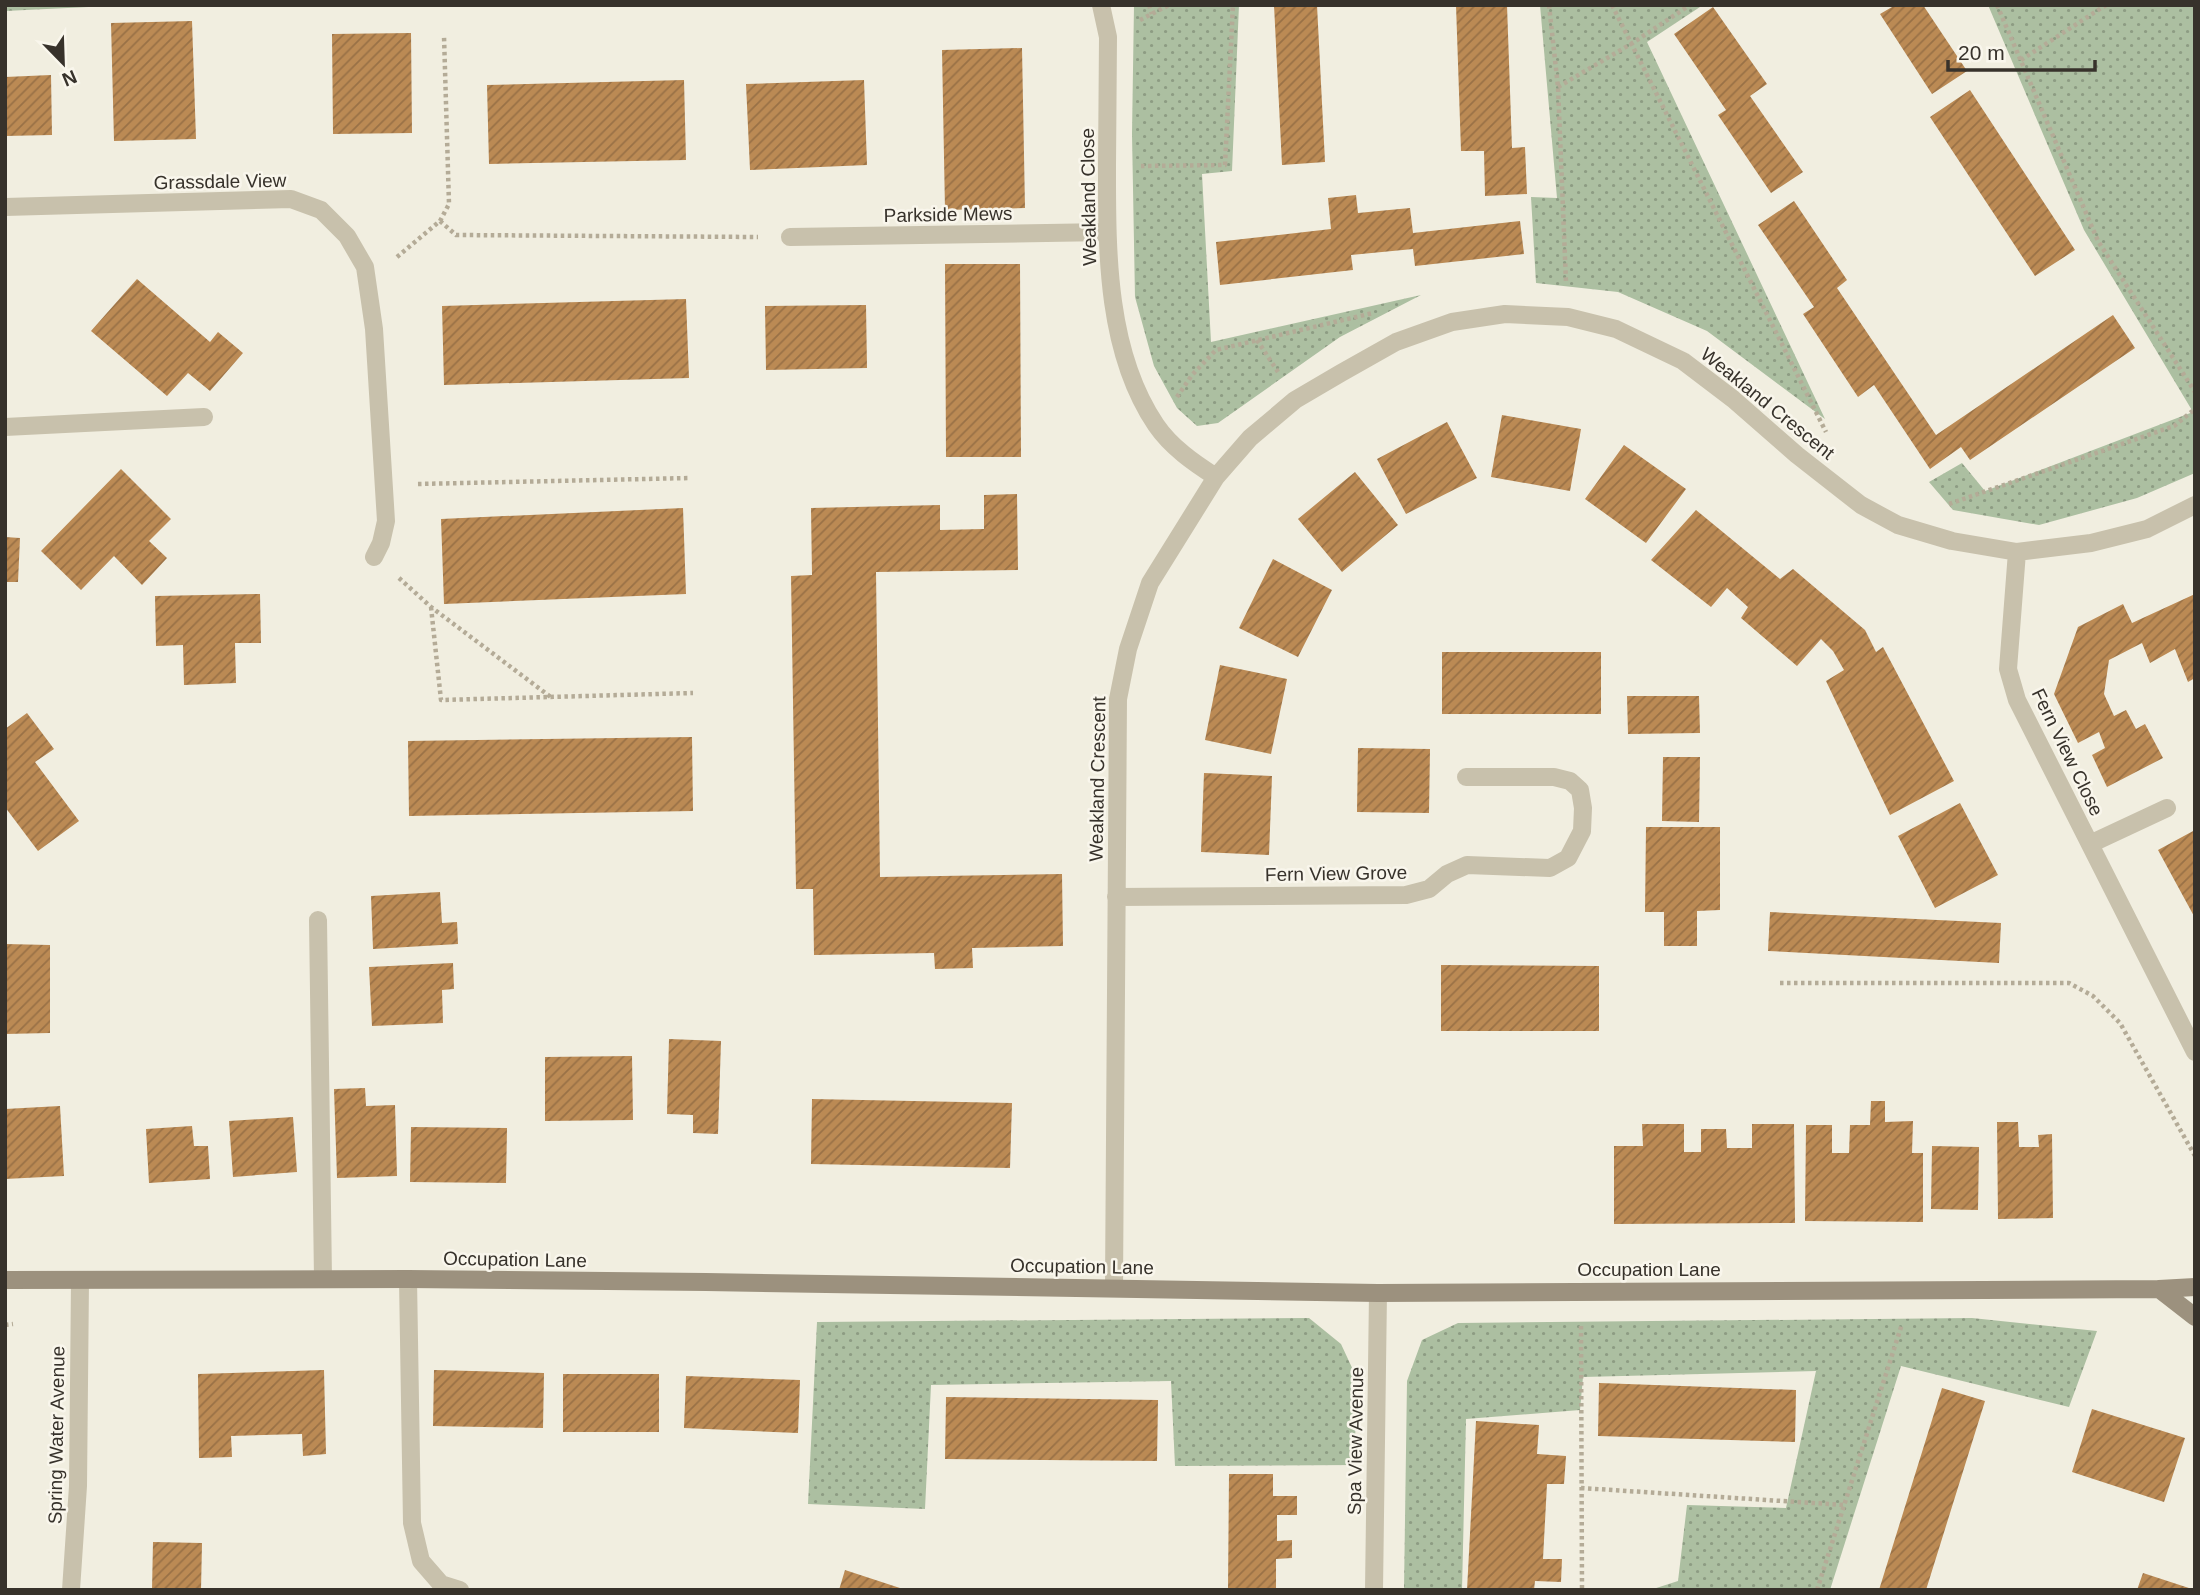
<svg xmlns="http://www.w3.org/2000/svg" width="2200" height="1595" font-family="Helvetica,sans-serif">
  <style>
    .grass { fill: url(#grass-dots) }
    .building { fill: url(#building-hatch) }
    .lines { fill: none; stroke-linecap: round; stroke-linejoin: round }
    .path { stroke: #b4ab97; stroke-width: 4.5; stroke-dasharray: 3.5 3.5; stroke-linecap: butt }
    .lane { stroke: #c8c1ac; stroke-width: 18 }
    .street { stroke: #c8c1ac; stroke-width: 18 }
    .secondary { stroke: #9c917e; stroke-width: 18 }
    .labels { text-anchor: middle; stroke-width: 5; stroke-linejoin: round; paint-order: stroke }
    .street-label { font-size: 19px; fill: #37322b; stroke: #f9f6ec }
  </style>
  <defs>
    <pattern id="grass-dots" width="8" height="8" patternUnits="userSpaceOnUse" patternTransform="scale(1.75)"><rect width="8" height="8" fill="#acbfa1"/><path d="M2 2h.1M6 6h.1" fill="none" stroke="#8d9c83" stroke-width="1.8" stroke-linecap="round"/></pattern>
    <pattern id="building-hatch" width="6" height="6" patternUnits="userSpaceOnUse" patternTransform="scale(1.75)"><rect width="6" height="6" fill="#bb8a54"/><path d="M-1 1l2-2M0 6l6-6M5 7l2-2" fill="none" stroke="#997146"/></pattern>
  </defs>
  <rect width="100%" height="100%" fill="#f1eee0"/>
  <path class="grass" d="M 5,5 L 130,5 L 5,11 Z
    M 1134,5 L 1239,5 L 1232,171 L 1202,174 L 1211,342 L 1421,295 L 1340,337 L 1218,423 L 1197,426 L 1177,408 L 1154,366 L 1135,297 L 1132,134 Z
    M 1540,5 L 1703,5 L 1647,42 L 1825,419 L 1707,331 L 1618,292 L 1536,283 L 1531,197 L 1557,198 Z
    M 1988,5 L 2195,5 L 2195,473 L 2137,498 L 2039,525 L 1953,510 L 1929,482 L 1962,463 L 1985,491 L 2193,412 L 2084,230 Z
    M 1309,1318 L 1341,1344 L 1354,1372 L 1356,1465 L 1175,1466 L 1171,1381 L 931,1385 L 925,1509 L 808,1504 L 817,1322 Z
    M 1972,1318 L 2097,1331 L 2069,1407 L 1901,1366 L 1830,1590 L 1650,1590 L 1678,1581 L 1687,1505 L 1786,1508 L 1816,1371 L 1583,1377 L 1580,1410 L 1466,1419 L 1462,1590 L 1404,1590 L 1407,1381 L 1422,1340 L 1458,1323 Z"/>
  <path class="building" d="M 1274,5 L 1317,5 L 1325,162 L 1282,165 Z
    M 1456,5 L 1507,5 L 1512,148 L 1525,147 L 1527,194 L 1485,196 L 1484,151 L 1461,151 Z
    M 1891,5 L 1923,5 L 1967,71 L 1932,94 L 1880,14 L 1892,7 Z
    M 1713,7 L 1767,84 L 1750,96 L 1803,172 L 1771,193 L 1718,115 L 1726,110 L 1674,34 Z
    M 192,21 L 196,139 L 114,141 L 111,23 Z
    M 411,33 L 412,133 L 333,134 L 332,34 Z
    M 1022,48 L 1025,208 L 945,210 L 942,50 Z
    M 51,75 L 52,135 L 5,136 L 5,77 Z
    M 684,80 L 686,160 L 489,164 L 487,85 Z
    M 864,80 L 867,165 L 750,170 L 746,84 Z
    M 1970,90 L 2075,250 L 2035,276 L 1930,117 Z
    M 1356,195 L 1358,213 L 1410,208 L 1413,233 L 1520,221 L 1524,254 L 1415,266 L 1413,249 L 1351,255 L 1353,270 L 1220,285 L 1216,242 L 1331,229 L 1328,198 Z
    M 1794,201 L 1847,280 L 1837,288 L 1936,435 L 2113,315 L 2135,348 L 1970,460 L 1961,447 L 1930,469 L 1874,385 L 1858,397 L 1803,314 L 1814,307 L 1758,225 Z
    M 945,264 L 1020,264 L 1021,457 L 946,457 Z
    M 137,279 L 210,342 L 218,332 L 243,353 L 210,391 L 188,373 L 167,396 L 91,331 Z
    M 686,299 L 689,378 L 444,385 L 442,306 Z
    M 866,305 L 867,368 L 766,370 L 765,306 Z
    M 1502,415 L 1581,429 L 1570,491 L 1491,477 Z
    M 1447,422 L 1477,478 L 1406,514 L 1377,459 Z
    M 1624,445 L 1686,489 L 1646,543 L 1585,499 Z
    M 121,469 L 171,519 L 149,541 L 167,558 L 142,585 L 114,556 L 81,590 L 41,551 Z
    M 1355,472 L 1398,525 L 1342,572 L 1298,519 Z
    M 1017,494 L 1018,570 L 876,572 L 880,877 L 1062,874 L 1063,946 L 972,948 L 973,968 L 935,969 L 934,953 L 814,955 L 813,889 L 796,889 L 791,576 L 812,575 L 811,508 L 940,505 L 940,530 L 984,529 L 984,495 Z
    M 683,508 L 686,594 L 444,604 L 441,519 Z
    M 1696,510 L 1780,579 L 1793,569 L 1865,630 L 1876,652 L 1883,647 L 1954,781 L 1890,815 L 1826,681 L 1844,670 L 1833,651 L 1821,639 L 1797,666 L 1741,618 L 1748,607 L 1727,588 L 1711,607 L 1651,560 Z
    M 5,537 L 20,538 L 18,582 L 5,582 Z
    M 1273,559 L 1332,590 L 1298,657 L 1239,628 Z
    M 260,594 L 261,643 L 235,643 L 236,683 L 184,685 L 183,645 L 156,646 L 155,596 Z
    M 2195,594 L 2195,678 L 2188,682 L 2175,649 L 2150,663 L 2142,643 L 2109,660 L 2104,694 L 2114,716 L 2126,710 L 2136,729 L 2145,724 L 2163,758 L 2107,787 L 2092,755 L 2105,748 L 2099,732 L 2078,743 L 2054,694 L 2078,627 L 2123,604 L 2132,623 Z
    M 1442,652 L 1601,652 L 1601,714 L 1442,714 Z
    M 1220,665 L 1287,679 L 1271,754 L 1205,740 Z
    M 1627,696 L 1699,696 L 1700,733 L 1628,734 Z
    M 27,713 L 54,749 L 35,762 L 79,821 L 38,851 L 5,807 L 5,729 Z
    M 692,737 L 693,811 L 409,816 L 408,741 Z
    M 1358,748 L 1430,749 L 1429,813 L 1357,812 Z
    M 1663,757 L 1700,757 L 1699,822 L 1662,821 Z
    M 1204,773 L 1272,776 L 1269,855 L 1201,852 Z
    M 1960,803 L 1998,875 L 1935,908 L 1898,836 Z
    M 1646,827 L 1720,827 L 1720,910 L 1697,911 L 1697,946 L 1664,946 L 1664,912 L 1645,912 Z
    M 2195,830 L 2195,918 L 2158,850 Z
    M 440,892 L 442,923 L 457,922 L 458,944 L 373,949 L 371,896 Z
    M 1770,912 L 2001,923 L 1999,963 L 1768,951 Z
    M 5,944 L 50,945 L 50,1033 L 5,1034 Z
    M 453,963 L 454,989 L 442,990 L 443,1023 L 372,1026 L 369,967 Z
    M 1441,965 L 1599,966 L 1599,1031 L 1441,1031 Z
    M 669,1039 L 721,1041 L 718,1134 L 693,1133 L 693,1115 L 667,1114 Z
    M 632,1056 L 633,1120 L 545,1121 L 545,1057 Z
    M 365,1088 L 366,1106 L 395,1105 L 397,1176 L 337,1178 L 334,1089 Z
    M 812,1099 L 1012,1103 L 1010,1168 L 811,1164 Z
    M 1871,1101 L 1885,1101 L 1885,1122 L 1913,1121 L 1912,1153 L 1923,1153 L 1923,1222 L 1805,1221 L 1806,1125 L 1832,1125 L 1832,1153 L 1849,1153 L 1850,1125 L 1870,1125 Z
    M 60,1106 L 64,1176 L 5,1179 L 5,1109 Z
    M 293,1117 L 297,1172 L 233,1177 L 229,1121 Z
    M 1997,1122 L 2018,1122 L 2019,1147 L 2039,1147 L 2038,1135 L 2052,1134 L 2053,1218 L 1998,1219 Z
    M 1642,1124 L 1684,1124 L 1684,1152 L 1701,1152 L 1701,1129 L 1726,1129 L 1727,1148 L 1752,1148 L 1752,1124 L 1794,1124 L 1795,1223 L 1614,1224 L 1614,1146 L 1643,1146 Z
    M 192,1126 L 194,1146 L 208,1146 L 210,1179 L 149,1183 L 146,1129 Z
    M 411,1127 L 507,1128 L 506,1183 L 410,1182 Z
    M 1932,1146 L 1979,1147 L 1978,1210 L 1931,1209 Z
    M 324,1370 L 326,1454 L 303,1456 L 302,1434 L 231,1436 L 232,1457 L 199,1458 L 198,1374 Z
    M 434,1370 L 544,1373 L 543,1428 L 433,1426 Z
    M 563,1374 L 659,1374 L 659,1432 L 563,1432 Z
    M 686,1376 L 800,1380 L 798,1433 L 684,1428 Z
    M 1599,1383 L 1796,1390 L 1795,1442 L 1598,1436 Z
    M 1942,1388 L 1985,1401 L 1926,1590 L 1879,1590 Z
    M 946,1397 L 1158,1400 L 1157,1461 L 945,1459 Z
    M 2092,1409 L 2185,1438 L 2164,1502 L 2072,1472 Z
    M 1476,1421 L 1539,1425 L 1537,1454 L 1566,1456 L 1564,1484 L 1547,1484 L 1543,1559 L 1562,1559 L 1561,1582 L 1535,1581 L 1534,1590 L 1467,1590 Z
    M 1229,1474 L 1273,1474 L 1273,1496 L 1297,1496 L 1297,1515 L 1277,1515 L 1277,1541 L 1292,1540 L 1292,1558 L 1276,1559 L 1276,1590 L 1228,1590 Z
    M 153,1542 L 202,1543 L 201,1590 L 152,1590 Z
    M 845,1570 L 903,1589 L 903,1590 L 839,1590 Z
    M 2143,1573 L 2192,1589 L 2192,1590 L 2137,1590 Z"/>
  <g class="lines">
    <path class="path" d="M 1149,5 L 1152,14
      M 1549,5 L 1558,87 L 1566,282
      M 1612,5 L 1826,432
      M 1997,5 L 2098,241 L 2195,392
      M 1140,20 L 1169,5
      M 2021,60 L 2106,5
      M 1558,87 L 1631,44 L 1690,5
      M 1141,166 L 1225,165 L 1233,5
      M 440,221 L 456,235 L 758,237
      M 397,257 L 440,221 L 449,204 L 444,36
      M 1257,340 L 1278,372
      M 1177,397 L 1192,375 L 1216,350 L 1373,313
      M 418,484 L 690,478
      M 1949,504 L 2174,426 L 2195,409
      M 399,578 L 431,607 L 552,698
      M 431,607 L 441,700 L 693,693
      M 1780,983 L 2069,983 L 2093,996 L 2120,1023 L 2195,1156
      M 5,1325 L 13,1324
      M 1581,1326 L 1582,1590
      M 1581,1488 L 1844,1505
      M 1817,1590 L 1902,1324"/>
    <path class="lane" d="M 5,427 L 204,417
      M 318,920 L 323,1279
      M 408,1279 L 412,1523 L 421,1561 L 441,1584 L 460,1590"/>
    <path class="street" d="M 1101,5 L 1108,37 C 1108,80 1107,123 1107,166 C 1107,251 1106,351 1156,425 C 1171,447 1194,463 1216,477
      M 5,207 L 291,199 L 321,210 L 347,236 L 365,267 L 374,329 L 386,521 L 381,543 L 374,557
      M 790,237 L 1107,232
      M 2017,552 L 2008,669 L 2017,700 L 2195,1052
      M 2090,844 L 2167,808
      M 1116,897 L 1406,895 L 1429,889 L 1447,874 L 1467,865 L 1550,868 L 1568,858 L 1582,831 L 1583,808 L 1580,790 L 1570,781 L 1554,777 L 1466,777
      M 1114,1287 L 1118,699 L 1128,649 L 1150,583 L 1216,477 L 1250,438 L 1295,400 L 1341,373 L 1396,342 L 1452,322 L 1505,314 L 1568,317 L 1616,329 L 1683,361 L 1733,399 L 1797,455 L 1861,505 L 1898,525 L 1952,541 L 2017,552 L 2091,543 L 2147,529 L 2195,505
      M 71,1590 L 78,1486 L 80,1281
      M 1374,1590 L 1378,1293"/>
    <path class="secondary" d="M 5,1280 L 408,1279 L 706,1282 L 1378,1293 L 2159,1289 L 2195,1287
      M 2159,1289 L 2195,1317"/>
  </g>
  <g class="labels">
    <g class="street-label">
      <text transform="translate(220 181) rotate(-1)" y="7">Grassdale View</text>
      <text transform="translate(1088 197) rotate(-91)" y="7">Weakland Close</text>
      <text transform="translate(948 214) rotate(-1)" y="7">Parkside Mews</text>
      <text transform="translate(1768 403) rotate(39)" y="7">Weakland Crescent</text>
      <text transform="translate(2068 752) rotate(64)" y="7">Fern View Close</text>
      <text transform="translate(1097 779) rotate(-89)" y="7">Weakland Crescent</text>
      <text transform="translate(1336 873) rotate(-1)" y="7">Fern View Grove</text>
      <text transform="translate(515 1259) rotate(1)" y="7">Occupation Lane</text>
      <text transform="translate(1082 1266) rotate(1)" y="7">Occupation Lane</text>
      <text x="1649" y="1276">Occupation Lane</text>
      <text transform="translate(56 1435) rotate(-89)" y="7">Spring Water Avenue</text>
      <text transform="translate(1355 1441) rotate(-89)" y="7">Spa View Avenue</text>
    </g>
  </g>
  <rect width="2200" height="1595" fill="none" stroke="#37322b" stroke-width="14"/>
  <g transform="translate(63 63) rotate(157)" stroke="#f9f6ec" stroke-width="5" paint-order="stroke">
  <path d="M0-5L12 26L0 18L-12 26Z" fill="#37322b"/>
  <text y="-10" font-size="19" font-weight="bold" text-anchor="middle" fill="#37322b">N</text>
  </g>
  <path d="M1948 60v10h147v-10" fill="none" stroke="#37322b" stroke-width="3.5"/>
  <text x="1958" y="60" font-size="21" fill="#37322b" stroke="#f9f6ec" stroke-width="5" paint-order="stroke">20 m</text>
</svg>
